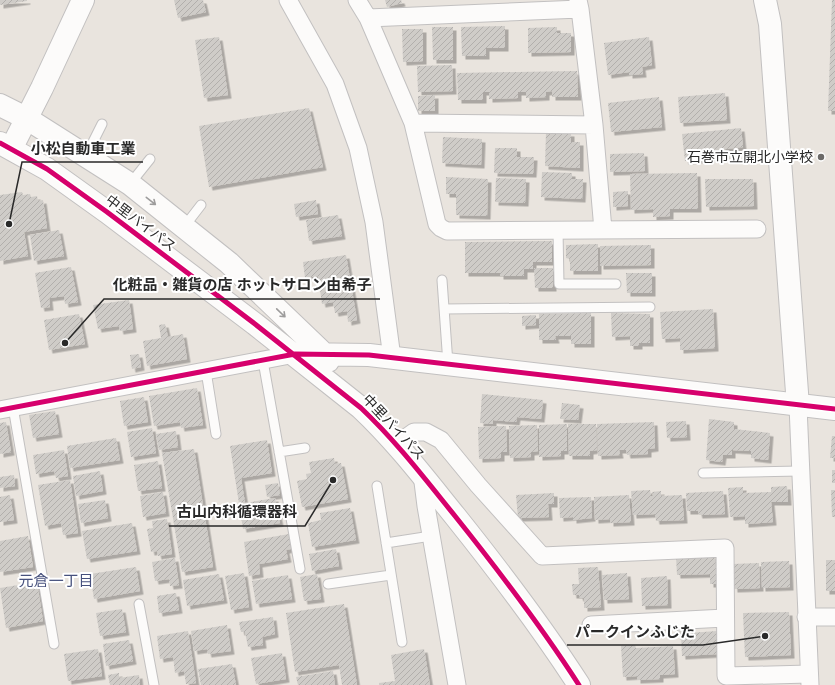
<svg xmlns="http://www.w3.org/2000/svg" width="835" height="685" font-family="Mulish,'Noto Sans JP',sans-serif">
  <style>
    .building { fill: url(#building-hatch); filter: url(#shadow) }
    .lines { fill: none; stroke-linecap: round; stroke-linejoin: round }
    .service-casing { stroke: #c2c0c0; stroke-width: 11 }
    .minor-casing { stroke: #c2c0c0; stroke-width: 19 }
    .tertiary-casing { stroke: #c2c0c0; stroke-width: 24 }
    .service { stroke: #fcfbfa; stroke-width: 9 }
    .minor { stroke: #fcfbfa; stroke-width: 17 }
    .tertiary { stroke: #fcfbfa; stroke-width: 22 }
    .cycleway-casing { stroke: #fff; stroke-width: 8 }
    .cycleway { stroke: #d6006c; stroke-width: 5 }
    .oneway { stroke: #9d9c9c }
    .poi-dot { fill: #6c6a68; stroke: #fff; stroke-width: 1.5 }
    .labels { text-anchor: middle; stroke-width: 4; stroke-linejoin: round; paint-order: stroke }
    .poi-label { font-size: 14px; fill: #292929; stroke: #fff; text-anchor: end }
    .street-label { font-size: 14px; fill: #292929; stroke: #fff }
    .neighbourhood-label { font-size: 15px; fill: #47517d; stroke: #fff }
    .leader { fill: none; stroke: #292929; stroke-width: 1.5 }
    .callout-dot { fill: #292929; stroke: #fff; stroke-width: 1.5 }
    .callout-label { font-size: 15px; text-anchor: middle; font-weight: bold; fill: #292929; stroke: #fff; stroke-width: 4; stroke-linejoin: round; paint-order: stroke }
  </style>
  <defs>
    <pattern id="building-hatch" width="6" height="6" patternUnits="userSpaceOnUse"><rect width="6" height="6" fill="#cfccc8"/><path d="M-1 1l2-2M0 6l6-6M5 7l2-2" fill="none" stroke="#b2afac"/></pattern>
    <filter id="shadow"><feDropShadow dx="3.5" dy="3.5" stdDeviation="0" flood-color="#0004"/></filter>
  </defs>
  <rect width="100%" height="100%" fill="#e9e4de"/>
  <path class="building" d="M 0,0 L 27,0 L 27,1 L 0,5 Z
    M 174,0 L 203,0 L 206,12 L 178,18 Z
    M 385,0 L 401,0 L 402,3 L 387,7 Z
    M 832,0 L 835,0 L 835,111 L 828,111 Z
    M 505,26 L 505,48 L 486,48 L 486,56 L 462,56 L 461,27 Z
    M 432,27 L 453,27 L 453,60 L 433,60 Z
    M 557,27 L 557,33 L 571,33 L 571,52 L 528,53 L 528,28 Z
    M 402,29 L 423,29 L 423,61 L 403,62 Z
    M 219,37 L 228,95 L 204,98 L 195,40 Z
    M 649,37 L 652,65 L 642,67 L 643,74 L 629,75 L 629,72 L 608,75 L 604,43 Z
    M 452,65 L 453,91 L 418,92 L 417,66 Z
    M 577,71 L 578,97 L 552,97 L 552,91 L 546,92 L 546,97 L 526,98 L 526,92 L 518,92 L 518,98 L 489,99 L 489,92 L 483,92 L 483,100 L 458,100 L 457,73 Z
    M 725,93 L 727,120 L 680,123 L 678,97 Z
    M 435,95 L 435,111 L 418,111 L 418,96 Z
    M 659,97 L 662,127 L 611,132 L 608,103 Z
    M 309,108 L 323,167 L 209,187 L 199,126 Z
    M 741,128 L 743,147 L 725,149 L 726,157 L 685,161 L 682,134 Z
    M 546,132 L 571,133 L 571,142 L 580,142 L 580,168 L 545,166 Z
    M 443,137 L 482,139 L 481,165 L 442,163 Z
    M 495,148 L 517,148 L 517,157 L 534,157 L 533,174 L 494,173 Z
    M 644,153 L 645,171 L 610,172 L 610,154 Z
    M 542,172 L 572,173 L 572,179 L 583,179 L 582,199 L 541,197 Z
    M 697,173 L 698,209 L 670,209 L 670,216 L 653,217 L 653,209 L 631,210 L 630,174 Z
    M 446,177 L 488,179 L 487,216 L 456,215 L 456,194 L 446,194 Z
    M 496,178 L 526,179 L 525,203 L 495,202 Z
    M 705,179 L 753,179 L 754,206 L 706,207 Z
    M 628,191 L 628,206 L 613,207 L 613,192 Z
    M 22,192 L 23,195 L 30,194 L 31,197 L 37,196 L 38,201 L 43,200 L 47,228 L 24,232 L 28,256 L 0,261 L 0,195 Z
    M 316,200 L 318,214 L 296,217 L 294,204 Z
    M 338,215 L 342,236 L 309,241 L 306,220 Z
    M 59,230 L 64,256 L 34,261 L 30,235 Z
    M 552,241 L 552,262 L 533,262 L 533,269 L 524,269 L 524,276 L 500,276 L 500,273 L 465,273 L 465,242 Z
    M 598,244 L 598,271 L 570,271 L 570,259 L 566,258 L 566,245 Z
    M 651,245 L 651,265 L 600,266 L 600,246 Z
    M 346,255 L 357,320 L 348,322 L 347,311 L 335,313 L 333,302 L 322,304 L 318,276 L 305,278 L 303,262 Z
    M 71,267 L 78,302 L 65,304 L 64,296 L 49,298 L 50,307 L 41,308 L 35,273 Z
    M 534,268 L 553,268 L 553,288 L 535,288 Z
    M 626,273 L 652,273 L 652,293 L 627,293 Z
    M 129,300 L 133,329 L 120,331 L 119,326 L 98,329 L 93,305 Z
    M 713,309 L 715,348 L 680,350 L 680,338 L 662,339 L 660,312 Z
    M 591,313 L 591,344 L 571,344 L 571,336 L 555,336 L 556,340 L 539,340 L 539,314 Z
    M 611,313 L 650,314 L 650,343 L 639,343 L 639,346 L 630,346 L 630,336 L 612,337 Z
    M 79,314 L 85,344 L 49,350 L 44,320 Z
    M 536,315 L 536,325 L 522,326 L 522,316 Z
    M 165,324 L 168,337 L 183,334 L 187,359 L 147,366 L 143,341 L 161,338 L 159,325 Z
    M 139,354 L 141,367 L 132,369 L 130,355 Z
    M 197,388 L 203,425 L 181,428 L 180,422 L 154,426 L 149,396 Z
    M 482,394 L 543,400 L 541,419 L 517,417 L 516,422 L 493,420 L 493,424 L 480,423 Z
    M 144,397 L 148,422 L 124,426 L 120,401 Z
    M 562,403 L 580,405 L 578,420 L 560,419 Z
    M 55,411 L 59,434 L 33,438 L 29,415 Z
    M 709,419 L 734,422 L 734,429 L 770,433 L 768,460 L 751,458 L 751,451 L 732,450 L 732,455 L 723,455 L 722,462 L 706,460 Z
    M 686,421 L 687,437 L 667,438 L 666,422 Z
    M 6,422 L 11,452 L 0,454 L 0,423 Z
    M 654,422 L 655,448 L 648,449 L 648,454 L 627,455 L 626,450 L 619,450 L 620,455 L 598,456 L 597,424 Z
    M 567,424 L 567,451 L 561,451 L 561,456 L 539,457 L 539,425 Z
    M 568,424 L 596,424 L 597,450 L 590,451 L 590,456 L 569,456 Z
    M 537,425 L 538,451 L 531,452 L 531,457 L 510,458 L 509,426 Z
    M 506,426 L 507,452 L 501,452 L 501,458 L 479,459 L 478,427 Z
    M 152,428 L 156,453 L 131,457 L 127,432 Z
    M 176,431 L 178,447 L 159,450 L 156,434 Z
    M 832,436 L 835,436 L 835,458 L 830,458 Z
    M 116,438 L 120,460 L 70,468 L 67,446 Z
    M 267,440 L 272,473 L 241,478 L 245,503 L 275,498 L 280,523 L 243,529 L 230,446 Z
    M 194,449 L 213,567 L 182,572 L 162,453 Z
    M 64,450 L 68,476 L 56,478 L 54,471 L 36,474 L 33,455 Z
    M 334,458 L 335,464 L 341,463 L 348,499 L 302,507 L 297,481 L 307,479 L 306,474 L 311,473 L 309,462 Z
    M 158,461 L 162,488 L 138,491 L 134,465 Z
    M 832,470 L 835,470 L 835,483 L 832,483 Z
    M 100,471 L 103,491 L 76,496 L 73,476 Z
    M 14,475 L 15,486 L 0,488 L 0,477 Z
    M 70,480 L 78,533 L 63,535 L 61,523 L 45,526 L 38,485 Z
    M 278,483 L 280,495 L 267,497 L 265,485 Z
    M 787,486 L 788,502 L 771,502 L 773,522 L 745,524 L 745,516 L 730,517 L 728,488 L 743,487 L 743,493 L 771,492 L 771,487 Z
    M 650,490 L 651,496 L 653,496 L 652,492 L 661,491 L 661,496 L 682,495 L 684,520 L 656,521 L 655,514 L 633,515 L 631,491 Z
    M 831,490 L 835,490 L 835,517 L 832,517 Z
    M 723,491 L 725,514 L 699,515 L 698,511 L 687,511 L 686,493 Z
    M 163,492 L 166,513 L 143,517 L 140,496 Z
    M 554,493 L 554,504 L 548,504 L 549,517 L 518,518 L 516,495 Z
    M 10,495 L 14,520 L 0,522 L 0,497 Z
    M 629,495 L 631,522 L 610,523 L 610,519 L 595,520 L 594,497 Z
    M 591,497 L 592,518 L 573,520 L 573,517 L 560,518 L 559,498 Z
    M 105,500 L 108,518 L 81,523 L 78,504 Z
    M 350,508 L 356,540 L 312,547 L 308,523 L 321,520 L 320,513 Z
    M 167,519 L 172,554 L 158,556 L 157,551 L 151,552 L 147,529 L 153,528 L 152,521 Z
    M 132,523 L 137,551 L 87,559 L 82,531 Z
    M 289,534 L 291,549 L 286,550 L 288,559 L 259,564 L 260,574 L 249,576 L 244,542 Z
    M 28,536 L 33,567 L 0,572 L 0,541 Z
    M 336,549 L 339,566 L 312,571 L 309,554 Z
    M 715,555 L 717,584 L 710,584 L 710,574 L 677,575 L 676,557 Z
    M 175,558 L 179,585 L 170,586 L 169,579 L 155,581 L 152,562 Z
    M 826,560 L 835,560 L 835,591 L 826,591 Z
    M 789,561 L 790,587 L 762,588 L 761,562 Z
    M 759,563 L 760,588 L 734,589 L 733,564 Z
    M 136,567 L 140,591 L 94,599 L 90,574 Z
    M 598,567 L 601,607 L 584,608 L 584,598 L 580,598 L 579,595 L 573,595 L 572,584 L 579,584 L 578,568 Z
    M 244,573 L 249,607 L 231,610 L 225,576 Z
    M 627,573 L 629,599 L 604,600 L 602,575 Z
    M 219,574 L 224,600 L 187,606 L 183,580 Z
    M 317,574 L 321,599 L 304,601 L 300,577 Z
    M 288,575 L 292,599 L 256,604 L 252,581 Z
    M 667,576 L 668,605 L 642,606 L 641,578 Z
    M 37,582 L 43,621 L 6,628 L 0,588 Z
    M 176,593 L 179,610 L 159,613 L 157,596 Z
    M 344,604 L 357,685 L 342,685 L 339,665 L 295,672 L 286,613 Z
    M 122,609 L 126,632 L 100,636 L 96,613 Z
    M 789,612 L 791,655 L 745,657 L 743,613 Z
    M 273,617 L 275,634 L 262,637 L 263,645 L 248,647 L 245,632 L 241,632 L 239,622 Z
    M 227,625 L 231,651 L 208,654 L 207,649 L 194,651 L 191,631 Z
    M 689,626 L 689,633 L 717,631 L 718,654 L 682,656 L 681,636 L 677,636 L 676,627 Z
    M 188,631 L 196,683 L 186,684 L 184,671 L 175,673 L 173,657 L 160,659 L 157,636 Z
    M 129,640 L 133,661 L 106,666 L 103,644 Z
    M 635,645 L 636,648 L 673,646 L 675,674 L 660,675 L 660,679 L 637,680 L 637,676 L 623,677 L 621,646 Z
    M 98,649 L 102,676 L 68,681 L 64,654 Z
    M 424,649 L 430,685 L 379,685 L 379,683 L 395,681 L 391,655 Z
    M 282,653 L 286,679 L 256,684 L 251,658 Z
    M 232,664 L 236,685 L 201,685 L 198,669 Z
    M 333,671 L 335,685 L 298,685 L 296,677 Z
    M 119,673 L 119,678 L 139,675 L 140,685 L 110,685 L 108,675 Z"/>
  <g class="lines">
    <g class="service-casing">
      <path id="service" d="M 86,156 L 102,124
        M 130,184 L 150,159
        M 184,227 L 201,205
        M 558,230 L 559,284 L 616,284
        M 442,280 L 448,364
        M 444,309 L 650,307
        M 263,361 L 300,569
        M 206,371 L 216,434
        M 13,407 L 54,644
        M 279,452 L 305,448
        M 703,473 L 800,471
        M 377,486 L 402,642
        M 386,543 L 431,536
        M 328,584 L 391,575
        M 139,604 L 154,685"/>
    </g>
    <g class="minor-casing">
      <path id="minor" d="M 288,0 L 335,84 L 358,148 L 374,222 L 392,358
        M 357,0 L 368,18 L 413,123 L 437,224 L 441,228 L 447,231 L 757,229
        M 578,0 L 580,9 L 594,125 L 603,230
        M 368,18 L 580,9
        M 413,123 L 594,125
        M 798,406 L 810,685
        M 0,410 L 295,354
        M 396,445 L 414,432 L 426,432 L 441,440 L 478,485 L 542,556 L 725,548 L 726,676 L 809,674
        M 422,474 L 426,506 L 457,685
        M 806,617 L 835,617
        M 591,625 L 725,618"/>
    </g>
    <g class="tertiary-casing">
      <path id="tertiary" d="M 765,0 L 770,24 L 798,406
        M 0,105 L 26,118 L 130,184 L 229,263 L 324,354 L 328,361
        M 0,143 L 47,169 L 107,212 L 255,324 L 361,408 C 396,441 425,479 455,516 C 499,571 541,626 579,685
        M 11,149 L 42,88 L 83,0
        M 295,354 L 369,355 L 835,409"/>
    </g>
    <use href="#service" class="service"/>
    <use href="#minor" class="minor"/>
    <use href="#tertiary" class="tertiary"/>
    <g class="cycleway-casing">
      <path id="cycleway" d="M 0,143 L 47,169 L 107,212 L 255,324 L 361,408 C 396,441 425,479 455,516 C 499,571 541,626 579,685
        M 0,410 L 295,354 L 369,355 L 835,409"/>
    </g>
    <use href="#cycleway" class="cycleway"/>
  </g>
  <defs><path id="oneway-shaft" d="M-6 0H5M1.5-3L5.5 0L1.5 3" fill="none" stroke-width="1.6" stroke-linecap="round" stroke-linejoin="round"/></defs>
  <g class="oneway">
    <use href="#oneway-shaft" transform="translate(151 201) rotate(38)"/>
    <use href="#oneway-shaft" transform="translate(281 313) rotate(44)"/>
  </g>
  <circle class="poi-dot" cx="821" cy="157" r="4"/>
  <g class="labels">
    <g class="poi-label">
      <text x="813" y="162">石巻市立開北小学校</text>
    </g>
    <g class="street-label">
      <text transform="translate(141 223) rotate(37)" y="5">中里バイパス</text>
      <text transform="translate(394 427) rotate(47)" y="5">中里バイパス</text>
    </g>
    <g class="neighbourhood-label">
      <text x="56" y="586">元倉一丁目</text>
    </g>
  </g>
  <path class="leader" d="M9 224L22 162H143M65 343L104 299H380M333 480L305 526H169M765 636L703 645H567"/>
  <g class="callout-dot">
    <circle cx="9" cy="224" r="4"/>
    <circle cx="65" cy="343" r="4"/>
    <circle cx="333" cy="480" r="4"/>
    <circle cx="765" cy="636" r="4"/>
  </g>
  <g class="callout-label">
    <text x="83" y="154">小松自動車工業</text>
    <text x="242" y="290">化粧品・雑貨の店 ホットサロン由希子</text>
    <text x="237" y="517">古山内科循環器科</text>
    <text x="635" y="637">パークインふじた</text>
  </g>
</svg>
